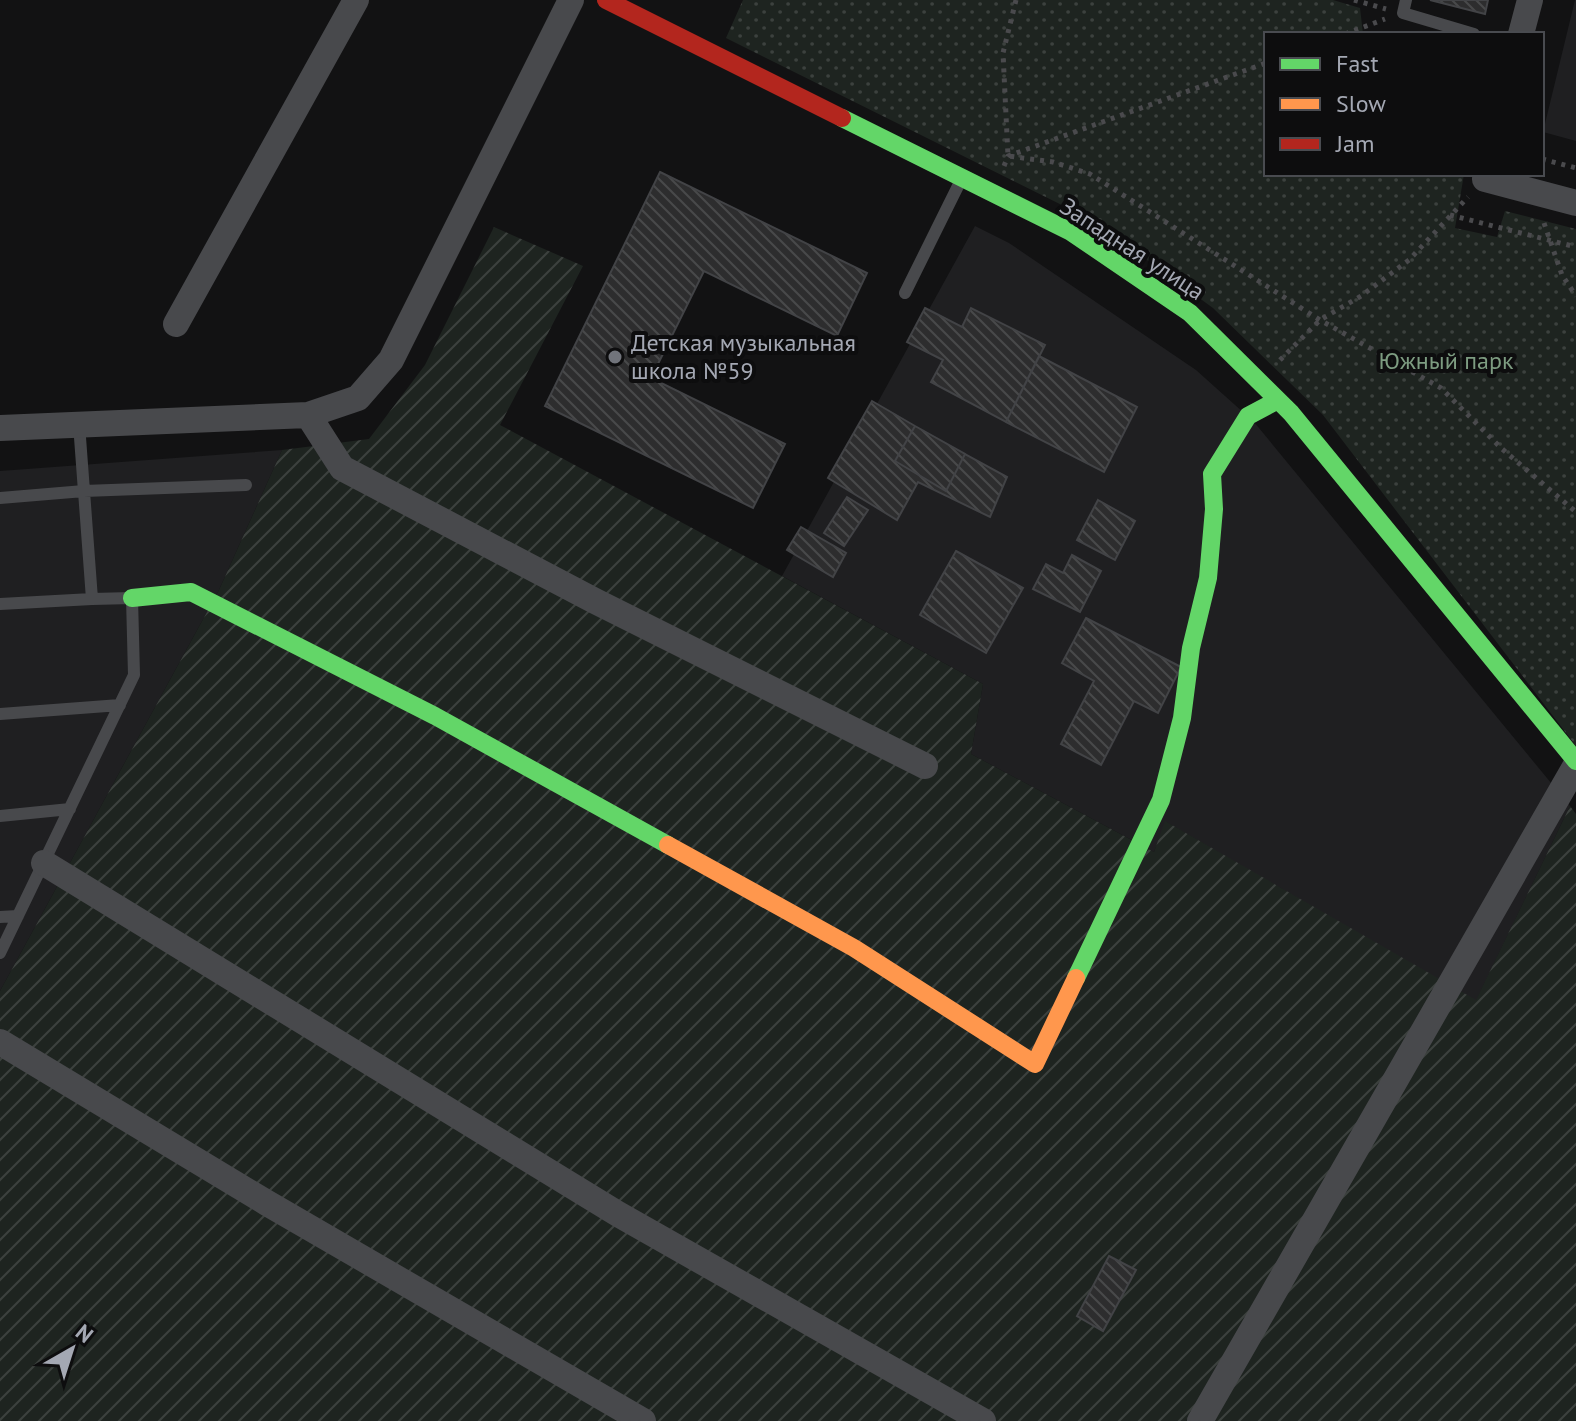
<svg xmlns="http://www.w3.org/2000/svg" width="1576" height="1421" font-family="'PT Sans',sans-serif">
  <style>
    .built { fill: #1f1f21 }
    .park { fill: url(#park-dots) }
    .garden { fill: url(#garden-furrows) }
    .building { fill: url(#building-back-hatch); stroke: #424346; stroke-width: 2 }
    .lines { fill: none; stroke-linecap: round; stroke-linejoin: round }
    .path { stroke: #4a4a4d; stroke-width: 5; stroke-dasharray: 4 6; stroke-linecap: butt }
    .lane { stroke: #48494c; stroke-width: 12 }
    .street { stroke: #48494c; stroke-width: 26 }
    .fast { stroke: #63d668; stroke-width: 18 }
    .slow { stroke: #ff974d; stroke-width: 18 }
    .jam { stroke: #b3261e; stroke-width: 18 }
    .poi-dot { fill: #71747b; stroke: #0d0d0e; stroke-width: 3 }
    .labels { text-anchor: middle; stroke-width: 8; stroke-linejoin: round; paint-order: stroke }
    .street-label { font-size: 24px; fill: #a4a8b3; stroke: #0d0d0e }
    .poi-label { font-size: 24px; fill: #a4a8b3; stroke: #0d0d0e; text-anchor: start }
    .park-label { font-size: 24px; fill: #7d9c81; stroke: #0d0d0e }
  </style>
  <defs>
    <pattern id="park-dots" width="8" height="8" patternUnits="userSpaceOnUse" patternTransform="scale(2)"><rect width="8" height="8" fill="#1e2420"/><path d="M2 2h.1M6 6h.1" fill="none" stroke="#3c413e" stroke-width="1.8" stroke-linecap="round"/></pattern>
    <pattern id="garden-furrows" width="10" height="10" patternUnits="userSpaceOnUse" patternTransform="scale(2)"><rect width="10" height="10" fill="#1e2420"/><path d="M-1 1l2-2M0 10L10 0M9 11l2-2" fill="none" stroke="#3c413e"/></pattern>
    <pattern id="building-back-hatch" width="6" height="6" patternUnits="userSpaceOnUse" patternTransform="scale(2)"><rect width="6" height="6" fill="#2d2d2e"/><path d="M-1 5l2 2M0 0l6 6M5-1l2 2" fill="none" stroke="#48494a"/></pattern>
  </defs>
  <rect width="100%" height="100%" fill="#121213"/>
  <path class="built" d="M 1575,0 L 1576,0 L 1576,141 L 1543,132 Z
    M 975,226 L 1009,243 L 1196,370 L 1254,422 L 1570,806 L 1476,1001 L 1166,822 L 1154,852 L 971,754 L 983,684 L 782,576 Z
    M 282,450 L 219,590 L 0,991 L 0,471 Z"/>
  <path class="park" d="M 743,0 L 1333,0 L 1360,8 L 1363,34 L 1266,34 L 1266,174 L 1464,174 L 1455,228 L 1497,237 L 1505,211 L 1576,229 L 1576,746 L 1323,415 L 1213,308 L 1092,220 L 726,38 Z"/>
  <path class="garden" d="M 494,227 L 583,266 L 500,425 L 983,684 L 971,754 L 1154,852 L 1165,821 L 1476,1000 L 1570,806 L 1576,814 L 1576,1421 L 0,1421 L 0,991 L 219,590 L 282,450 L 369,439 L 425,365 Z"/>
  <path class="building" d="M 1430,0 L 1488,0 L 1485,14 Z
    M 660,172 L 867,273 L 837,336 L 704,271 L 651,378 L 785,444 L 753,508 L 545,406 Z
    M 925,308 L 962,327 L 971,308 L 1045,345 L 1006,422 L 931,382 L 943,360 L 907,342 Z
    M 1039,356 L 1137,407 L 1104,472 L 1006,422 Z
    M 872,401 L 915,426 L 895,461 L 946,491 L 965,454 L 1007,477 L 990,517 L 918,482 L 897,520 L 828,478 Z
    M 915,426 L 965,454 L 946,491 L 895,461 Z
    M 847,497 L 868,510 L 844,546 L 824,533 Z
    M 1098,500 L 1135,521 L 1115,560 L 1077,540 Z
    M 801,527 L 846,553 L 833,577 L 787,550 Z
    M 956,551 L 1023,588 L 986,653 L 920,615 Z
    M 1072,555 L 1101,571 L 1080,612 L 1033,589 L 1046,564 L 1063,573 Z
    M 1086,618 L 1181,667 L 1158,713 L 1134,701 L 1101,765 L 1061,744 L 1094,681 L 1062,663 Z
    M 1109,1256 L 1136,1270 L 1103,1331 L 1077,1316 Z"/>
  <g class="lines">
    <path class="path" d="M 1016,0 L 1003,53 L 1008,156 L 1053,162 L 1090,174 L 1320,320 L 1441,388 L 1501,448 L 1576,512
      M 1354,0 L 1386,9
      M 1345,34 L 1385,19
      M 1542,159 L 1576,168
      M 1004,166 L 1008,156 L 1266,63
      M 1450,215 L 1576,247
      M 1544,223 L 1562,275 L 1576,296
      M 1280,360 L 1320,320 L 1361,296 L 1409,260 L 1468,197"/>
    <path class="lane" d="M 1406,0 L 1403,13 L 1474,34
      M 905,293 L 961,180
      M 0,498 L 84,491 L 246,485
      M 0,604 L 92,599
      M 0,714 L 120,705
      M 0,816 L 70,809
      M 0,917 L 18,916
      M 0,953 L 134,675 L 132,598 L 92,599 L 79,424"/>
    <path class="street" d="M 1521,34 L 1530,0
      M 1486,174 L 1485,179 L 1576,203
      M 176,324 L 356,0
      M 308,415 L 342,468 L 595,601 L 925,766
      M 0,428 L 308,415 L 358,398 L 391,360 L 571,0
      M 44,863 L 618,1214 L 983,1421
      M 0,1042 L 267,1203 L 643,1421
      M 1200,1421 L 1576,765"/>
    <path class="fast" d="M 842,118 L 1071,232 L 1190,313 L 1291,413 L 1576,761
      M 132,598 L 191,592 L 435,716 L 668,845
      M 1076,978 L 1161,800 L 1182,718 L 1191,648 L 1208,578 L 1214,509 L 1212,474 L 1248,416 L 1278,400"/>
    <path class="slow" d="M 668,845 L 854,948 L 1035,1064 L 1076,978"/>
    <path class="jam" d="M 606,0 L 842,118"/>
  </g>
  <circle class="poi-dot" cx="615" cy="357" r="8"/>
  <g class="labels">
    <g class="street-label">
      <text transform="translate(1132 249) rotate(33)" y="8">Западная улица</text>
    </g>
    <g class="poi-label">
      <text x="631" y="351">Детская музыкальная<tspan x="631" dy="28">школа №59</tspan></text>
    </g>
    <g class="park-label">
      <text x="1446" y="369">Южный парк</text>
    </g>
  </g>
  <rect x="1264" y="32" width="280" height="144" fill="#0d0d0e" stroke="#494b50" stroke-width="2"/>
  <rect x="1280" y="58" width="40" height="12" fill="#63d668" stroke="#494b50" stroke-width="2"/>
  <text x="1336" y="72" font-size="24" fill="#a4a8b3">Fast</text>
  <rect x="1280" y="98" width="40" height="12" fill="#ff974d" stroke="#494b50" stroke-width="2"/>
  <text x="1336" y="112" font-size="24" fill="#a4a8b3">Slow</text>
  <rect x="1280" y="138" width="40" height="12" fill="#b3261e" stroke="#494b50" stroke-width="2"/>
  <text x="1336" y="152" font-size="24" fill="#a4a8b3">Jam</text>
  <g transform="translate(72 1349) rotate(39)" stroke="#0d0d0e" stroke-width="6" paint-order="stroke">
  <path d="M0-6L14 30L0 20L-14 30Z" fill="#a4a8b3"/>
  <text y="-12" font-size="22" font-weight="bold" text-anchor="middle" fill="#a4a8b3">N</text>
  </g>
</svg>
